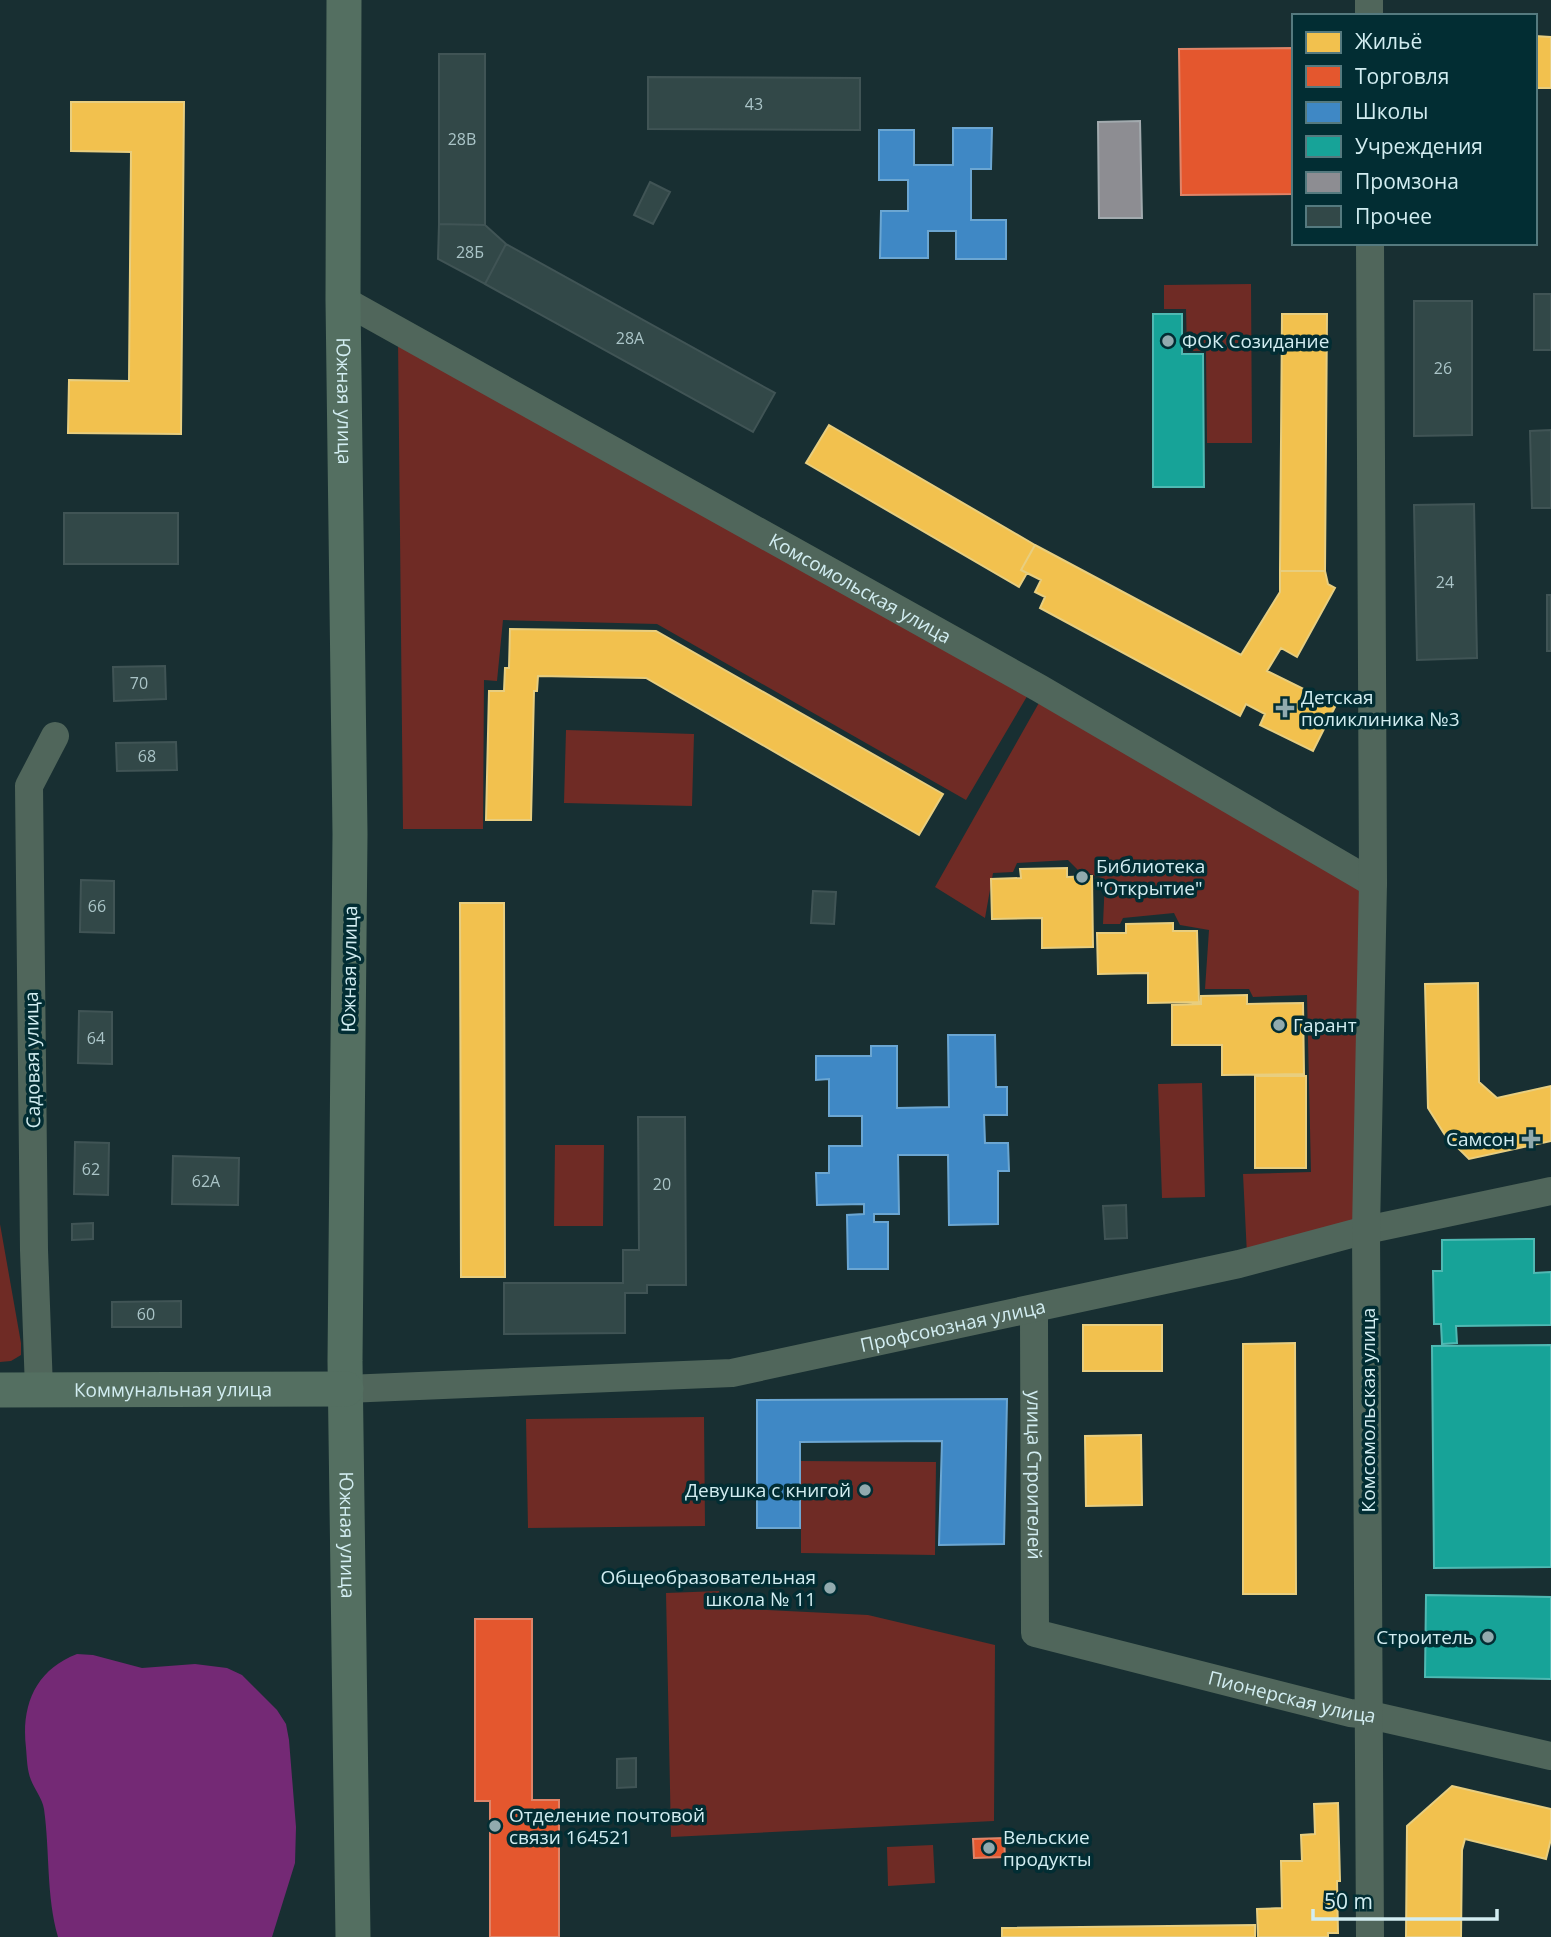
<svg xmlns="http://www.w3.org/2000/svg" width="1551" height="1937" font-family="'Open Sans',sans-serif">
  <style>
    .green { fill: #6f2b25 }
    .water { fill: #742975 }
    .homes { fill: #f2c14e; stroke: #e8ce7f; stroke-width: 2 }
    .shops { fill: #e4572e; stroke: #df8468; stroke-width: 2 }
    .schools { fill: #3f88c5; stroke: #6ba6d2; stroke-width: 2 }
    .public { fill: #17a398; stroke: #4fb9b3; stroke-width: 2 }
    .industry { fill: #8d8d92; stroke: #a2aaae; stroke-width: 2 }
    .building { fill: #324848; stroke: #405455; stroke-width: 2 }
    .lines { fill: none; stroke-linecap: round; stroke-linejoin: round }
    .minor { stroke: #50665b; stroke-width: 28 }
    .major { stroke: #546f61; stroke-width: 35 }
    .poi-dot { fill: #91aaae; stroke: #022d33; stroke-width: 2.5 }
    .labels { text-anchor: middle; stroke-width: 7; stroke-linejoin: round; paint-order: stroke }
    .number-label { font-size: 16px; fill: #aac4c7 }
    .poi-label { font-size: 19px; fill: #d2edf1; stroke: #022d33; text-anchor: start }
    .street-label { font-size: 19px; fill: #d2edf1; stroke: #022d33 }
  </style>
  <rect width="100%" height="100%" fill="#182f32"/>
  <path class="green" d="M 1251,284 L 1252,443 L 1207,443 L 1206,351 L 1187,351 L 1186,309 L 1164,309 L 1164,285 Z
    M 398,339 L 1029,693 L 966,800 L 657,624 L 503,620 L 497,681 L 484,680 L 483,829 L 403,829 Z
    M 1040,701 L 1365,887 L 1360,1222 L 1247,1255 L 1243,1174 L 1311,1172 L 1307,995 L 1253,997 L 1249,989 L 1205,989 L 1209,930 L 1180,925 L 1174,913 L 1123,918 L 1120,924 L 1103,924 L 1105,879 L 1078,870 L 1068,860 L 1017,863 L 1013,872 L 993,873 L 985,918 L 935,887 Z
    M 566,730 L 694,734 L 692,806 L 564,803 Z
    M 1202,1083 L 1205,1197 L 1162,1198 L 1158,1084 Z
    M 555,1145 L 604,1145 L 603,1226 L 554,1226 Z
    M 0,1224 L 21,1343 L 21,1355 L 11,1361 L 0,1362 Z
    M 704,1417 L 705,1526 L 528,1528 L 526,1419 Z
    M 801,1461 L 936,1462 L 935,1555 L 801,1553 Z
    M 719,1591 L 725,1608 L 868,1615 L 995,1645 L 994,1821 L 671,1837 L 666,1593 Z
    M 933,1845 L 935,1883 L 888,1886 L 887,1847 Z"/>
  <path class="water" d="M 77,1654 L 93,1655 L 142,1668 L 195,1664 L 227,1668 L 242,1675 L 277,1710 L 286,1724 L 289,1740 L 296,1827 L 295,1863 L 272,1937 L 58,1937 C 46,1895 50,1852 44,1809 C 42,1798 35,1790 31,1780 C 27,1770 27,1759 26,1748 C 21,1706 35,1670 77,1654 Z"/>
  <path class="homes" d="M 1535,36 L 1551,37 L 1551,88 L 1535,88 Z
    M 71,102 L 184,102 L 181,434 L 68,433 L 69,380 L 129,381 L 131,152 L 71,151 Z
    M 1282,314 L 1327,314 L 1325,571 L 1280,571 Z
    M 829,425 L 1035,545 L 1021,570 L 1027,573 L 1019,587 L 806,463 Z
    M 1035,545 L 1241,655 L 1280,592 L 1280,571 L 1325,571 L 1328,584 L 1335,588 L 1297,657 L 1281,648 L 1267,671 L 1336,705 L 1313,751 L 1260,725 L 1265,714 L 1246,704 L 1240,716 L 1040,608 L 1045,597 L 1035,592 L 1041,580 L 1021,570 Z
    M 510,629 L 656,631 L 943,794 L 919,835 L 646,678 L 538,676 L 537,691 L 534,691 L 531,820 L 486,820 L 489,691 L 504,691 L 505,668 L 509,668 Z
    M 1067,868 L 1067,877 L 1092,876 L 1093,947 L 1042,948 L 1042,918 L 992,919 L 991,879 L 1021,878 L 1020,869 Z
    M 460,903 L 504,903 L 505,1277 L 461,1277 Z
    M 1173,923 L 1173,931 L 1197,931 L 1199,1002 L 1148,1003 L 1148,973 L 1098,974 L 1097,933 L 1126,933 L 1126,924 Z
    M 1478,983 L 1479,1082 L 1497,1098 L 1551,1086 L 1551,1141 L 1469,1159 L 1445,1135 L 1428,1108 L 1425,984 Z
    M 1247,995 L 1247,1004 L 1303,1003 L 1304,1074 L 1222,1075 L 1222,1045 L 1172,1045 L 1172,1005 L 1201,1004 L 1201,996 Z
    M 1255,1076 L 1306,1076 L 1306,1168 L 1255,1168 Z
    M 1083,1325 L 1162,1325 L 1162,1371 L 1083,1371 Z
    M 1295,1343 L 1296,1594 L 1243,1594 L 1243,1344 Z
    M 1141,1435 L 1142,1505 L 1086,1506 L 1085,1436 Z
    M 1452,1786 L 1551,1809 L 1551,1839 L 1546,1859 L 1465,1839 L 1462,1850 L 1461,1937 L 1406,1937 L 1407,1826 Z
    M 1338,1803 L 1340,1881 L 1337,1881 L 1338,1933 L 1328,1933 L 1328,1937 L 1258,1937 L 1257,1909 L 1282,1908 L 1281,1861 L 1302,1861 L 1301,1835 L 1315,1834 L 1314,1804 Z
    M 1255,1925 L 1255,1937 L 1002,1937 L 1002,1928 Z"/>
  <path class="shops" d="M 1294,48 L 1294,194 L 1181,195 L 1179,49 Z
    M 475,1619 L 532,1619 L 532,1800 L 559,1800 L 559,1937 L 490,1937 L 490,1801 L 475,1801 Z
    M 1004,1838 L 1005,1857 L 974,1858 L 973,1839 Z"/>
  <path class="schools" d="M 953,128 L 992,128 L 991,169 L 971,169 L 971,220 L 1006,220 L 1006,259 L 956,259 L 956,231 L 928,231 L 928,258 L 880,258 L 881,211 L 908,211 L 908,180 L 879,180 L 879,130 L 914,130 L 914,165 L 953,165 Z
    M 948,1035 L 995,1035 L 996,1087 L 1007,1087 L 1007,1115 L 984,1115 L 985,1143 L 1008,1143 L 1009,1171 L 998,1171 L 998,1224 L 949,1225 L 948,1155 L 898,1155 L 899,1214 L 874,1214 L 874,1222 L 888,1222 L 888,1269 L 848,1269 L 847,1215 L 864,1214 L 864,1204 L 817,1205 L 816,1173 L 829,1173 L 829,1146 L 862,1146 L 862,1116 L 829,1116 L 829,1079 L 816,1080 L 816,1056 L 871,1056 L 871,1046 L 897,1046 L 897,1108 L 949,1107 Z
    M 1007,1399 L 1004,1544 L 939,1545 L 942,1441 L 800,1442 L 800,1528 L 757,1528 L 757,1400 Z"/>
  <path class="public" d="M 1153,314 L 1182,314 L 1182,354 L 1203,354 L 1204,487 L 1153,487 Z
    M 1534,1239 L 1534,1273 L 1551,1272 L 1551,1325 L 1456,1326 L 1457,1343 L 1442,1344 L 1441,1324 L 1434,1324 L 1433,1271 L 1442,1271 L 1442,1240 Z
    M 1551,1345 L 1551,1567 L 1434,1568 L 1432,1346 Z
    M 1426,1595 L 1551,1597 L 1551,1679 L 1425,1677 Z"/>
  <path class="industry" d="M 1140,121 L 1142,218 L 1099,218 L 1098,122 Z"/>
  <path class="building" d="M 439,54 L 485,54 L 485,225 L 439,224 Z
    M 648,77 L 860,78 L 860,130 L 648,129 Z
    M 650,182 L 670,192 L 653,224 L 634,215 Z
    M 439,224 L 485,225 L 506,244 L 485,284 L 438,259 Z
    M 506,244 L 775,393 L 753,432 L 485,284 Z
    M 1534,294 L 1551,294 L 1551,350 L 1534,350 Z
    M 1414,301 L 1472,301 L 1472,435 L 1414,436 Z
    M 1551,430 L 1551,508 L 1532,508 L 1530,431 Z
    M 1474,504 L 1477,658 L 1417,660 L 1414,505 Z
    M 64,513 L 178,513 L 178,564 L 64,564 Z
    M 1547,595 L 1551,595 L 1551,651 L 1547,651 Z
    M 165,666 L 166,699 L 114,701 L 113,667 Z
    M 176,742 L 177,770 L 117,771 L 116,743 Z
    M 81,880 L 114,881 L 114,933 L 80,932 Z
    M 813,891 L 836,892 L 834,924 L 811,923 Z
    M 79,1011 L 112,1012 L 112,1064 L 78,1063 Z
    M 638,1117 L 685,1117 L 686,1285 L 647,1285 L 647,1293 L 625,1293 L 625,1333 L 504,1334 L 504,1283 L 623,1283 L 623,1250 L 639,1250 Z
    M 75,1142 L 109,1143 L 108,1195 L 74,1194 Z
    M 173,1156 L 239,1158 L 238,1205 L 172,1204 Z
    M 1126,1205 L 1127,1238 L 1105,1239 L 1103,1206 Z
    M 93,1223 L 93,1239 L 72,1240 L 72,1224 Z
    M 181,1301 L 181,1327 L 112,1327 L 112,1302 Z
    M 636,1758 L 636,1787 L 617,1788 L 617,1759 Z"/>
  <g class="lines">
    <g class="minor">
      <path d="M 1369,16 L 1369,0"/>
      <path id="s1" d="M 343,300 L 1039,688 L 1373,883"/>
      <path id="s2" d="M 1034,1319 L 1035,1633 L 1350,1713 L 1370,1715 L 1551,1756"/>
      <path d="M 39,1389 L 34,1250 L 29,786 L 55,736"/>
      <path id="s3" d="M 346,1389 L 732,1373 L 1239,1264 L 1366,1230 L 1551,1191"/>
      <path d="M 1370,1937 L 1366,1230 L 1373,883 L 1370,243"/>
    </g>
    <g class="major">
      <path id="s4" d="M 344,0 L 343,300 L 350,834 L 345,1361 L 353,1937"/>
      <path id="s5" d="M 0,1390 L 346,1389"/>
    </g>
  </g>
  <g class="poi-dot">
    <circle cx="1168" cy="341" r="7"/>
    <path d="M1281.5 697.5h7v7h7v7h-7v7h-7v-7h-7v-7h7z"/>
    <circle cx="1082" cy="877" r="7"/>
    <circle cx="1279" cy="1025" r="7"/>
    <path d="M1527.5 1128.5h7v7h7v7h-7v7h-7v-7h-7v-7h7z"/>
    <circle cx="865" cy="1490" r="7"/>
    <circle cx="830" cy="1588" r="7"/>
    <circle cx="1488" cy="1637" r="7"/>
    <circle cx="495" cy="1826" r="7"/>
    <circle cx="989" cy="1848" r="7"/>
  </g>
  <g class="labels">
    <g class="number-label">
      <text x="754" y="110">43</text>
      <text x="462" y="145">28В</text>
      <text x="470" y="258">28Б</text>
      <text x="630" y="344">28А</text>
      <text x="1443" y="374">26</text>
      <text x="1445" y="588">24</text>
      <text x="139" y="689">70</text>
      <text x="147" y="762">68</text>
      <text x="97" y="912">66</text>
      <text x="96" y="1044">64</text>
      <text x="91" y="1175">62</text>
      <text x="206" y="1187">62А</text>
      <text x="662" y="1190">20</text>
      <text x="146" y="1320">60</text>
    </g>
    <g class="poi-label">
      <text x="1182" y="348">ФОК Созидание</text>
      <text x="1301" y="704">Детская<tspan x="1301" dy="22">поликлиника №3</tspan></text>
      <text x="1096" y="873">Библиотека<tspan x="1096" dy="22">"Открытие"</tspan></text>
      <text x="1293" y="1032">Гарант</text>
      <text x="1515" y="1146" text-anchor="end">Самсон</text>
      <text x="851" y="1497" text-anchor="end">Девушка с книгой</text>
      <text x="816" y="1584" text-anchor="end">Общеобразовательная<tspan x="816" dy="22">школа № 11</tspan></text>
      <text x="1474" y="1644" text-anchor="end">Строитель</text>
      <text x="509" y="1822">Отделение почтовой<tspan x="509" dy="22">связи 164521</tspan></text>
      <text x="1003" y="1844">Вельские<tspan x="1003" dy="22">продукты</tspan></text>
    </g>
    <g class="street-label">
      <text dy="7" stroke="none"><textPath href="#s4" startOffset="401">Южная улица</textPath></text>
      <text dy="7" stroke="none"><textPath href="#s1" startOffset="592">Комсомольская улица</textPath></text>
      <text transform="translate(349 969) rotate(-89)" y="7">Южная улица</text>
      <text transform="translate(32 1060) rotate(-91)" y="7">Садовая улица</text>
      <text dy="7" stroke="none"><textPath href="#s3" startOffset="612">Профсоюзная улица</textPath></text>
      <text dy="7" stroke="none"><textPath href="#s5" startOffset="173">Коммунальная улица</textPath></text>
      <text transform="translate(1368 1410) rotate(-90)" y="7">Комсомольская улица</text>
      <text dy="7" stroke="none"><textPath href="#s2" startOffset="156">улица Строителей</textPath></text>
      <text dy="7" stroke="none"><textPath href="#s4" startOffset="1535">Южная улица</textPath></text>
      <text dy="7" stroke="none"><textPath href="#s2" startOffset="579">Пионерская улица</textPath></text>
    </g>
  </g>
  <rect x="1292" y="14" width="245" height="231" fill="#022d33" stroke="#557a7f" stroke-width="2"/>
  <rect x="1306" y="32" width="35" height="21" fill="#f2c14e" stroke="#557a7f" stroke-width="2"/>
  <text x="1355" y="49" font-size="21" fill="#d2edf1">Жильё</text>
  <rect x="1306" y="66" width="35" height="21" fill="#e4572e" stroke="#557a7f" stroke-width="2"/>
  <text x="1355" y="84" font-size="21" fill="#d2edf1">Торговля</text>
  <rect x="1306" y="102" width="35" height="21" fill="#3f88c5" stroke="#557a7f" stroke-width="2"/>
  <text x="1355" y="119" font-size="21" fill="#d2edf1">Школы</text>
  <rect x="1306" y="136" width="35" height="21" fill="#17a398" stroke="#557a7f" stroke-width="2"/>
  <text x="1355" y="154" font-size="21" fill="#d2edf1">Учреждения</text>
  <rect x="1306" y="172" width="35" height="21" fill="#8d8d92" stroke="#557a7f" stroke-width="2"/>
  <text x="1355" y="189" font-size="21" fill="#d2edf1">Промзона</text>
  <rect x="1306" y="206" width="35" height="21" fill="#324848" stroke="#557a7f" stroke-width="2"/>
  <text x="1355" y="224" font-size="21" fill="#d2edf1">Прочее</text>
  <path d="M1313 1909v10h184v-10" fill="none" stroke="#d2edf1" stroke-width="3.5"/>
  <text x="1324" y="1909" font-size="21" fill="#d2edf1" stroke="#022d33" stroke-width="5" paint-order="stroke">50 m</text>
</svg>
